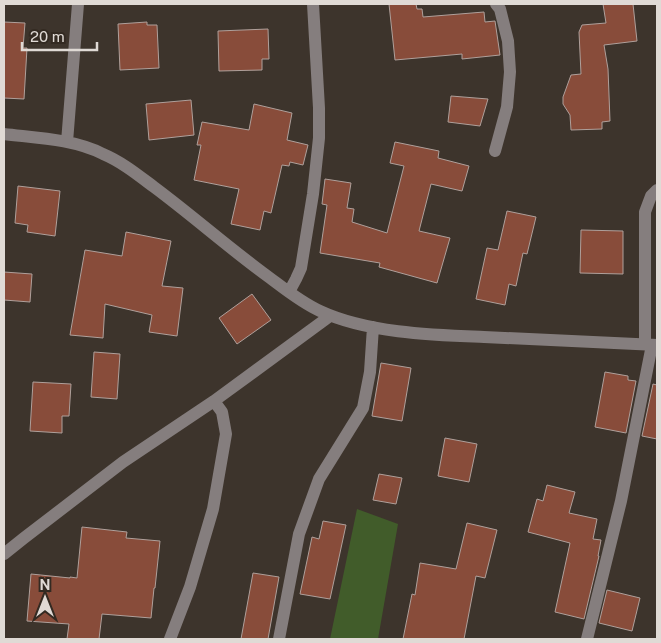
<svg xmlns="http://www.w3.org/2000/svg" width="661" height="643" font-family="'Public Sans',sans-serif">
  <style>
    .green { fill: #415c2a }
    .building { fill: #884c3a; stroke: #afa09b }
    .lines { fill: none; stroke-linecap: round; stroke-linejoin: round }
    .minor { stroke: #857e7e; stroke-width: 12 }
  </style>
  <rect width="100%" height="100%" fill="#3d342c"/>
  <path class="green" d="M 357,509 L 398,524 L 378,639 L 330,639 Z"/>
  <path class="building" d="M 389,4 L 416,4 L 417,9 L 422,9 L 423,17 L 484,12 L 485,22 L 495,21 L 500,55 L 462,59 L 462,54 L 395,60 Z
    M 603,4 L 633,4 L 637,41 L 604,45 L 608,69 L 610,121 L 602,122 L 602,129 L 571,130 L 570,115 L 563,104 L 563,97 L 571,75 L 581,74 L 579,32 L 582,25 L 606,23 Z
    M 4,22 L 25,23 L 23,48 L 27,48 L 24,99 L 4,98 Z
    M 147,22 L 147,25 L 157,25 L 159,68 L 120,70 L 118,24 Z
    M 268,29 L 269,59 L 262,59 L 262,70 L 219,71 L 218,31 Z
    M 451,96 L 488,99 L 480,126 L 448,122 Z
    M 191,100 L 194,135 L 149,140 L 146,104 Z
    M 254,104 L 292,113 L 287,140 L 308,145 L 303,165 L 290,162 L 289,166 L 282,165 L 271,213 L 264,211 L 260,230 L 231,224 L 239,189 L 194,180 L 201,145 L 197,145 L 202,122 L 249,130 Z
    M 395,142 L 439,151 L 438,158 L 469,166 L 462,191 L 431,184 L 419,231 L 450,238 L 437,283 L 379,267 L 380,263 L 320,253 L 327,205 L 322,204 L 325,179 L 351,183 L 347,208 L 354,209 L 352,222 L 387,233 L 404,166 L 390,163 Z
    M 18,186 L 60,191 L 55,236 L 27,232 L 28,225 L 15,223 Z
    M 507,211 L 536,217 L 527,254 L 523,253 L 516,286 L 509,284 L 505,305 L 476,299 L 487,248 L 498,250 Z
    M 581,230 L 623,231 L 623,274 L 580,273 Z
    M 126,232 L 171,241 L 162,286 L 183,288 L 177,336 L 149,332 L 152,315 L 105,304 L 103,338 L 70,335 L 85,250 L 122,256 Z
    M 4,272 L 32,274 L 30,302 L 4,300 Z
    M 252,294 L 271,320 L 237,344 L 219,318 Z
    M 94,352 L 120,354 L 117,399 L 91,397 Z
    M 381,363 L 411,368 L 402,421 L 372,416 Z
    M 605,372 L 628,376 L 628,380 L 636,381 L 626,433 L 595,427 Z
    M 33,382 L 71,384 L 69,416 L 62,416 L 62,433 L 30,431 Z
    M 653,384 L 657,385 L 657,439 L 642,436 Z
    M 445,438 L 477,444 L 469,482 L 438,476 Z
    M 379,474 L 402,478 L 396,504 L 373,500 Z
    M 547,485 L 575,492 L 569,513 L 597,519 L 593,539 L 601,540 L 598,556 L 599,556 L 584,619 L 555,612 L 570,543 L 528,532 L 537,499 L 543,501 Z
    M 323,521 L 346,525 L 330,599 L 300,594 L 312,537 L 319,539 Z
    M 467,523 L 497,530 L 485,578 L 476,576 L 464,639 L 403,639 L 412,594 L 415,595 L 420,563 L 456,569 Z
    M 82,527 L 127,532 L 126,538 L 160,541 L 155,588 L 154,588 L 151,618 L 102,614 L 99,639 L 67,639 L 69,624 L 27,621 L 31,574 L 70,578 L 70,577 L 77,578 Z
    M 253,573 L 279,577 L 268,639 L 241,639 Z
    M 607,590 L 640,598 L 632,631 L 599,623 Z"/>
  <g class="lines">
    <path class="minor" d="M 4,134 C 37,138 73,139 103,154 C 122,162 138,175 154,187 C 193,216 230,249 270,278 C 286,290 302,303 320,311 C 367,333 433,335 484,337 C 541,340 599,342 657,345
      M 67,142 L 78,4
      M 495,151 L 507,107 L 510,72 L 508,41 L 500,9 L 496,4
      M 289,292 L 296,279 L 301,268 L 313,194 L 319,138 L 319,108 L 313,4
      M 645,344 L 645,212 L 651,196 L 657,190
      M 4,554 L 24,538 L 123,462 L 214,401 L 330,316
      M 170,639 L 190,587 L 213,509 L 226,434 L 222,412 L 214,401
      M 279,639 L 299,534 L 319,479 L 363,408 L 370,372 L 373,327
      M 587,639 L 621,501 L 652,345"/>
  </g>
  <rect width="661" height="643" fill="none" stroke="#e0dad5" stroke-width="10"/>
  <g transform="translate(45 598)" stroke="#332a22" stroke-width="4" paint-order="stroke">
  <path d="M0-4L9 19L0 12L-9 19Z" fill="#e0dad5"/>
  <text y="-8" font-size="14" font-weight="bold" text-anchor="middle" fill="#e0dad5">N</text>
  </g>
  <path d="M22 42v8h75v-8" fill="none" stroke="#e0dad5" stroke-width="2.5"/>
  <text x="30" y="42" font-size="15" fill="#e0dad5" stroke="#332a22" stroke-width="4" paint-order="stroke">20 m</text>
</svg>
